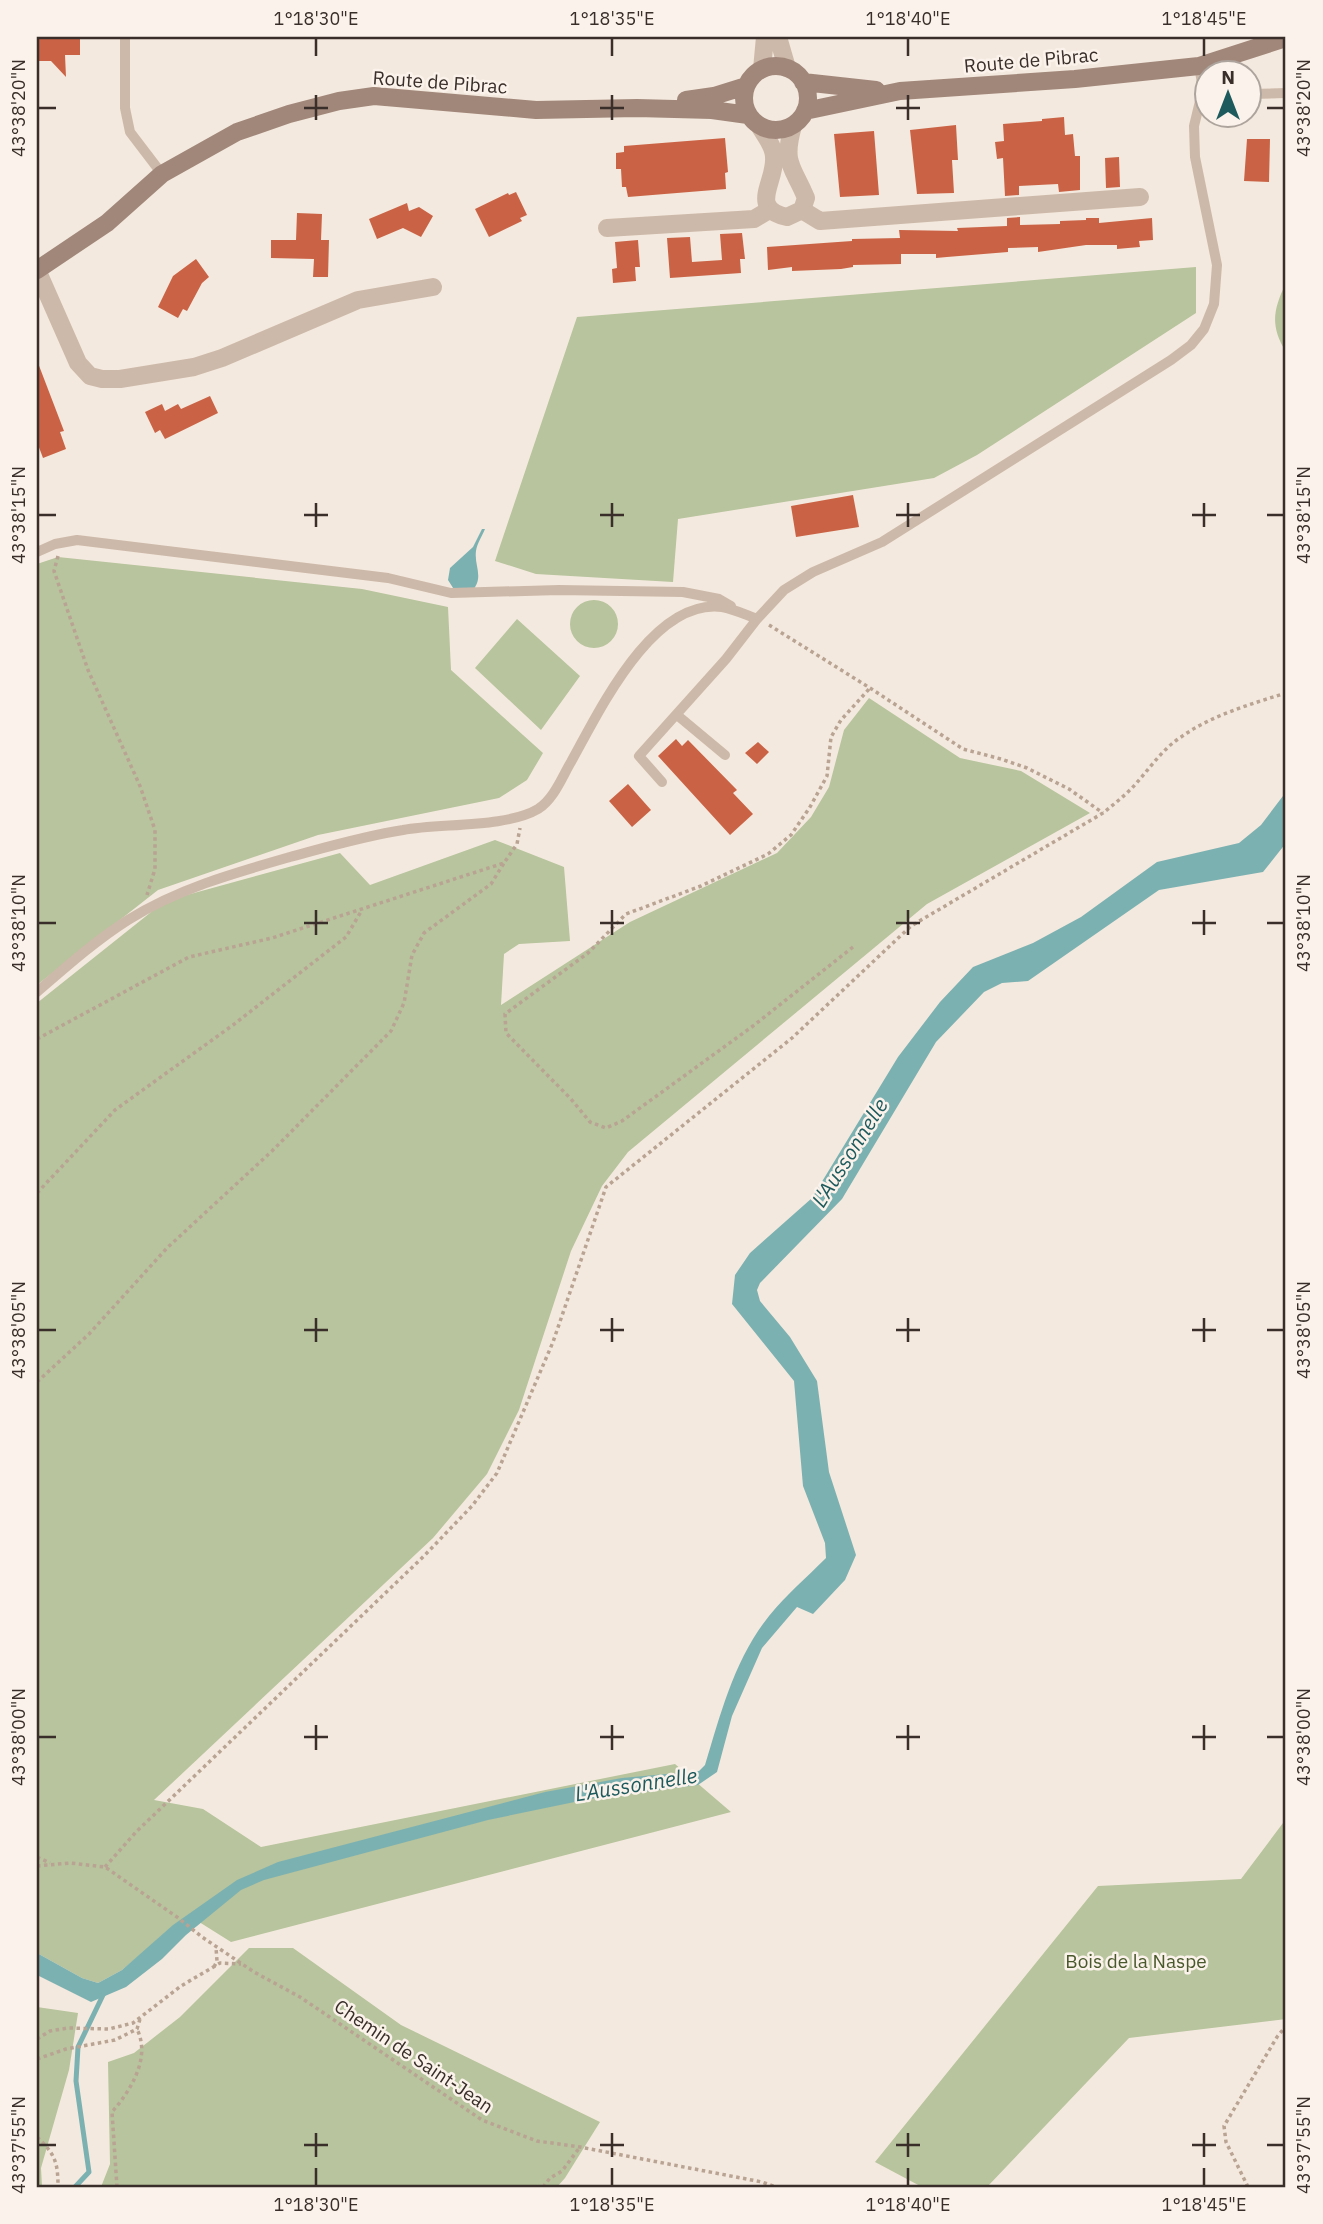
<svg xmlns="http://www.w3.org/2000/svg" width="1323" height="2224" font-family="'IBM Plex Sans',sans-serif">
  <style>
    .green { fill: #b7c49d }
    .water { fill: #7cb1b2 }
    .lines { fill: none; stroke-linecap: round; stroke-linejoin: round }
    .stream { stroke: #7cb1b2; stroke-width: 5 }
    .building { fill: #ca6345 }
    .path { stroke: #b9a393; stroke-width: 3.5; stroke-dasharray: 3.5 3.5; stroke-linecap: butt }
    .lane { stroke: #cdb9a9; stroke-width: 10 }
    .street { stroke: #cdb9a9; stroke-width: 18 }
    .secondary { stroke: #a1877a; stroke-width: 18 }
    .ticks { fill: none; stroke: #392e29; stroke-width: 2.5 }
    .labels { text-anchor: middle; stroke-width: 5; stroke-linejoin: round; paint-order: stroke }
    .street-label { font-size: 19px; fill: #392e29; stroke: #fbf3eb }
    .park-label { font-size: 19px; fill: #49592c; stroke: #fbf3eb }
    .water-label { font-size: 21px; font-style: italic; fill: #1d5a5d; stroke: #fbf3eb }
    .neatline { fill: none; stroke: #392e29; stroke-width: 2.5 }
    .ticks-label { font-size: 18px; text-anchor: middle; fill: #392e29 }
  </style>
  <rect width="100%" height="100%" fill="#f4e9de"/>
  <path class="green" d="M 1196,267 L 1196,313 L 977,455 L 934,478 L 678,519 L 673,582 L 536,574 L 495,561 L 577,317 Z
    M 1286,283 L 1286,352 C 1270,326 1273,310 1286,283 Z
    M 58,557 L 362,589 L 448,607 L 451,670 L 543,753 L 527,780 L 499,798 L 318,835 L 158,890 L 37,985 L 37,564 Z
    M570 624a24 24 0 1 1 48 0a24 24 0 1 1-48 0Z
    M 517,619 L 580,676 L 541,730 L 475,668 Z
    M 869,698 L 960,758 L 1021,771 L 1090,813 L 927,904 L 628,1152 L 602,1186 L 571,1251 L 519,1410 L 487,1474 L 433,1538 L 154,1800 L 203,1809 L 261,1847 L 675,1764 L 731,1812 L 231,1942 L 188,1915 L 122,1970 L 98,1983 L 82,1978 L 37,1953 L 37,1003 L 165,901 L 340,853 L 370,885 L 495,840 L 564,867 L 570,941 L 519,944 L 504,954 L 501,1005 L 630,922 L 777,853 L 811,817 L 829,787 L 844,730 Z
    M 1286,1819 L 1286,2019 L 1129,2038 L 987,2187 L 922,2187 L 875,2162 L 1098,1886 L 1241,1879 Z
    M 249,1948 L 293,1948 L 401,2025 L 600,2122 L 565,2178 L 557,2187 L 101,2187 L 110,2164 L 108,2062 L 134,2053 L 180,2017 Z
    M 37,2007 L 78,2013 L 69,2070 L 41,2168 L 42,2187 L 37,2187 Z"/>
  <path class="water" d="M 482,529 L 485,529 C 482,536 477,544 476,551 C 474,566 484,576 473,590 L 455,591 L 448,580 L 450,568 L 473,547 Z
    M 1286,792 L 1286,843 L 1263,872 L 1159,890 L 1028,981 L 1002,983 L 984,992 L 936,1042 L 842,1199 L 760,1283 L 757,1290 L 760,1301 L 790,1337 L 817,1381 L 829,1472 L 856,1555 L 845,1580 L 813,1614 L 797,1607 L 762,1648 L 732,1716 L 717,1772 L 698,1785 L 589,1799 L 488,1820 L 264,1880 L 241,1890 L 186,1935 L 162,1959 L 126,1987 L 91,2002 L 37,1975 L 37,1953 L 82,1978 L 98,1983 L 122,1970 L 173,1925 L 237,1880 L 278,1862 L 545,1792 L 622,1778 L 699,1771 L 705,1765 C 721,1713 734,1660 769,1616 C 786,1595 807,1577 826,1558 L 825,1543 L 803,1486 L 794,1381 L 732,1304 L 735,1275 L 750,1253 L 812,1198 L 898,1057 L 940,1002 L 973,967 L 1033,943 L 1081,917 L 1157,862 L 1239,843 L 1261,825 Z"/>
  <g class="lines">
    <path class="stream" d="M 75,2187 L 89,2172 L 76,2081 L 78,2047 L 104,1993"/>
  </g>
  <path class="building" d="M 37,37 L 80,37 L 80,55 L 65,55 L 66,77 L 51,61 L 37,61 Z
    M 1064,117 L 1065,135 L 1073,134 L 1075,156 L 1080,156 L 1080,190 L 1059,192 L 1058,184 L 1019,186 L 1019,195 L 1005,196 L 1003,158 L 997,159 L 995,142 L 1004,141 L 1003,124 L 1042,121 L 1042,119 Z
    M 956,125 L 958,160 L 952,160 L 954,193 L 917,194 L 910,130 Z
    M 874,131 L 879,195 L 840,197 L 834,134 Z
    M 725,138 L 728,172 L 725,173 L 726,189 L 628,197 L 626,187 L 622,187 L 621,169 L 616,169 L 616,153 L 624,152 L 624,146 Z
    M 1247,139 L 1270,139 L 1269,182 L 1244,181 Z
    M 1119,157 L 1120,187 L 1106,188 L 1105,158 Z
    M 516,192 L 527,215 L 520,218 L 522,221 L 489,237 L 475,209 L 508,193 L 509,195 Z
    M 407,203 L 409,211 L 419,207 L 433,216 L 421,237 L 403,228 L 377,239 L 369,219 Z
    M 297,213 L 322,214 L 321,240 L 329,240 L 328,277 L 313,277 L 314,259 L 271,258 L 271,240 L 296,240 Z
    M 1020,217 L 1020,225 L 1060,224 L 1060,221 L 1086,220 L 1086,218 L 1099,218 L 1099,223 L 1152,218 L 1153,240 L 1139,241 L 1140,247 L 1128,248 L 1117,249 L 1117,245 L 1086,245 L 1038,252 L 1038,247 L 1008,248 L 1008,252 L 947,257 L 936,258 L 936,254 L 901,254 L 901,264 L 853,265 L 853,267 L 841,269 L 792,271 L 792,267 L 768,270 L 767,247 L 852,241 L 852,239 L 900,238 L 899,230 L 958,231 L 957,228 L 1007,226 L 1007,218 Z
    M 742,233 L 745,259 L 740,259 L 741,273 L 670,278 L 667,238 L 690,237 L 692,262 L 722,260 L 720,234 Z
    M 638,240 L 640,267 L 635,267 L 636,281 L 613,283 L 612,269 L 617,268 L 615,242 Z
    M 196,259 L 209,277 L 202,283 L 187,311 L 183,309 L 178,318 L 158,307 L 173,276 Z
    M 38,363 L 64,431 L 60,432 L 66,449 L 43,458 L 37,442 Z
    M 210,396 L 218,413 L 165,439 L 160,430 L 155,433 L 145,412 L 162,404 L 165,411 L 178,404 L 181,409 Z
    M 853,495 L 859,527 L 796,537 L 791,506 Z
    M 676,739 L 682,746 L 688,740 L 737,790 L 733,793 L 753,814 L 730,835 L 658,756 Z
    M 758,742 L 769,752 L 757,764 L 745,753 Z
    M 628,784 L 651,810 L 632,827 L 609,801 Z"/>
  <g class="lines">
    <path class="path" d="M 58,556 L 54,571 L 88,670 L 140,786 L 155,830 L 155,869 L 147,895
      M 769,625 L 870,688 L 963,749 L 1001,759 L 1027,768 L 1069,789 L 1103,813
      M 853,947 L 753,1026 L 622,1121 L 606,1128 L 590,1122 L 571,1099 L 506,1033 L 505,1014 L 588,953 L 626,914 L 701,886 L 768,854 L 791,835 L 810,807 L 827,776 L 831,737 L 841,720 L 870,688
      M 37,1039 L 189,957 L 272,938 L 504,863 L 517,844 L 520,828
      M 37,1193 L 115,1110 L 233,1025 L 346,937 L 362,910
      M 37,1382 L 89,1334 L 167,1248 L 272,1151 L 391,1031 L 404,1003 L 412,955 L 424,933 L 491,884 L 504,863
      M 37,1857 L 50,1863
      M 37,1866 L 70,1863 L 105,1867 L 177,1917 L 202,1937 L 254,1972 L 300,1997 L 482,2120 L 537,2141 L 580,2147 L 762,2182 L 776,2187
      M 105,1867 L 136,1832 L 424,1556 L 472,1506 L 497,1473 L 553,1342 L 606,1187 L 792,1038 L 911,926 L 1103,813 C 1113,805 1123,797 1132,788 C 1148,771 1161,750 1181,737 C 1212,715 1251,704 1286,693
      M 214,1967 L 217,1961 L 216,1948
      M 37,2039 L 50,2031 L 68,2028 L 109,2029 L 133,2023 L 181,1986 L 220,1963 L 241,1964
      M 37,2059 L 66,2049 L 115,2040 L 137,2029 L 140,2019
      M 37,2137 C 55,2154 58,2162 58,2187
      M 117,2187 L 112,2112 C 131,2090 151,2058 137,2029
      M 543,2187 L 550,2178 L 562,2171 L 580,2147
      M 1248,2187 L 1226,2142 L 1224,2126 L 1277,2037 L 1286,2026"/>
    <path class="lane" d="M 125,37 L 125,108 L 130,132 L 162,174
      M 1250,94 L 1286,93
      M 37,552 L 55,544 L 77,540 L 388,578 L 451,593 L 559,590 L 683,592 L 719,599 L 731,606
      M 677,715 L 725,755
      M 662,782 L 639,756 L 726,659 L 757,619 L 784,590 L 813,572 L 882,542 L 1171,360 L 1191,345 L 1204,329 L 1214,304 L 1217,265 L 1195,157 L 1194,126 L 1203,89 L 1199,66
      M 37,992 C 66,967 95,941 128,920 C 177,889 234,873 290,857 C 327,847 364,836 403,830 C 440,823 506,828 538,809 C 554,799 562,777 571,762 C 599,712 652,598 722,607 C 734,609 746,615 757,619"/>
    <path class="street" d="M 778,37 L 787,68
      M 762,69 L 765,37
      M 760,127 C 765,136 774,146 774,157 C 776,183 748,208 787,217 L 802,210 L 806,198 C 793,166 782,164 793,126
      M 802,210 L 820,221 L 1140,197
      M 607,228 L 754,219 L 769,210
      M 37,270 L 78,363 L 90,376 L 102,379 L 120,379 L 194,367 L 222,358 L 358,300 L 433,287"/>
    <path class="secondary" d="M744 98a32 32 0 1 1 64 0a32 32 0 1 1-64 0Z
      M 803,82 L 876,90
      M 686,100 L 714,96 L 746,86
      M 805,111 L 900,91 L 1075,79 L 1199,66 L 1286,38
      M 37,270 L 107,223 L 162,174 L 237,132 L 289,114 L 339,101 L 374,96 L 536,110 L 637,108 L 712,110 L 748,115"/>
  </g>
  <path class="ticks" d="M 316,38 L 316,56M 612,38 L 612,56M 908,38 L 908,56M 1204,38 L 1204,56M 316,95 L 316,120M 612,95 L 612,120M 908,95 L 908,120M 38,108 L 56,108M 304,108 L 328,108M 600,108 L 624,108M 896,108 L 920,108M 1267,108 L 1284,108M 316,503 L 316,527M 612,503 L 612,527M 908,503 L 908,527M 1204,503 L 1204,527M 38,515 L 56,515M 304,515 L 328,515M 600,515 L 624,515M 896,515 L 920,515M 1192,515 L 1216,515M 1267,515 L 1284,515M 316,910 L 316,935M 612,910 L 612,935M 908,910 L 908,935M 1204,910 L 1204,935M 38,923 L 56,923M 304,923 L 328,923M 600,923 L 624,923M 896,923 L 920,923M 1192,923 L 1216,923M 1267,923 L 1284,923M 316,1318 L 316,1342M 612,1318 L 612,1342M 908,1318 L 908,1342M 1204,1318 L 1204,1342M 38,1330 L 56,1330M 304,1330 L 328,1330M 600,1330 L 624,1330M 896,1330 L 920,1330M 1192,1330 L 1216,1330M 1267,1330 L 1284,1330M 316,1725 L 316,1750M 612,1725 L 612,1750M 908,1725 L 908,1750M 1204,1725 L 1204,1750M 38,1737 L 56,1737M 304,1737 L 328,1737M 600,1737 L 624,1737M 896,1737 L 920,1737M 1192,1737 L 1216,1737M 1267,1737 L 1284,1737M 316,2133 L 316,2157M 612,2133 L 612,2157M 908,2133 L 908,2157M 1204,2133 L 1204,2157M 38,2145 L 56,2145M 304,2145 L 328,2145M 600,2145 L 624,2145M 896,2145 L 920,2145M 1192,2145 L 1216,2145M 1267,2145 L 1284,2145M 316,2168 L 316,2186M 612,2168 L 612,2186M 908,2168 L 908,2186M 1204,2168 L 1204,2186"/>
  <g class="labels">
    <g class="street-label">
      <text transform="translate(1031 60) rotate(-5)" y="7">Route de Pibrac</text>
      <text transform="translate(440 82) rotate(4)" y="7">Route de Pibrac</text>
      <text transform="translate(414 2056) rotate(34)" y="7">Chemin de Saint-Jean</text>
    </g>
    <g class="park-label">
      <text x="1136" y="1968">Bois de la Naspe</text>
    </g>
    <g class="water-label">
      <text transform="translate(850 1153) rotate(-58)" y="7">L'Aussonnelle</text>
      <text transform="translate(636 1785) rotate(-9)" y="7">L'Aussonnelle</text>
    </g>
  </g>
  <rect width="1323" height="2224" fill="none" stroke="#fbf3eb" stroke-width="77"/>
  <g transform="translate(1228 94)"><circle r="33" fill="#fbf3eb" stroke="#ada49d" stroke-width="2"/>
  <path d="M0-5L12 26L0 18L-12 26Z" fill="#1d5a5d"/>
  <text y="-10" font-size="19" font-weight="bold" text-anchor="middle" fill="#392e29">N</text>
  </g>
  <rect x="38" y="38" width="1246" height="2148" class="neatline"/>
  <g class="ticks-label">
    <text x="316" y="25">1°18'30"E</text>
    <text x="612" y="25">1°18'35"E</text>
    <text x="908" y="25">1°18'40"E</text>
    <text x="1204" y="25">1°18'45"E</text>
    <text transform="translate(19 108) rotate(-90)" y="6">43°38'20"N</text>
    <text transform="translate(1304 108) rotate(-90)" y="6">43°38'20"N</text>
    <text transform="translate(19 515) rotate(-90)" y="6">43°38'15"N</text>
    <text transform="translate(1304 515) rotate(-90)" y="6">43°38'15"N</text>
    <text transform="translate(19 923) rotate(-90)" y="6">43°38'10"N</text>
    <text transform="translate(1304 923) rotate(-90)" y="6">43°38'10"N</text>
    <text transform="translate(19 1330) rotate(-90)" y="6">43°38'05"N</text>
    <text transform="translate(1304 1330) rotate(-90)" y="6">43°38'05"N</text>
    <text transform="translate(19 1737) rotate(-90)" y="6">43°38'00"N</text>
    <text transform="translate(1304 1737) rotate(-90)" y="6">43°38'00"N</text>
    <text transform="translate(19 2145) rotate(-90)" y="6">43°37'55"N</text>
    <text transform="translate(1304 2145) rotate(-90)" y="6">43°37'55"N</text>
    <text x="316" y="2211">1°18'30"E</text>
    <text x="612" y="2211">1°18'35"E</text>
    <text x="908" y="2211">1°18'40"E</text>
    <text x="1204" y="2211">1°18'45"E</text>
  </g>
</svg>
